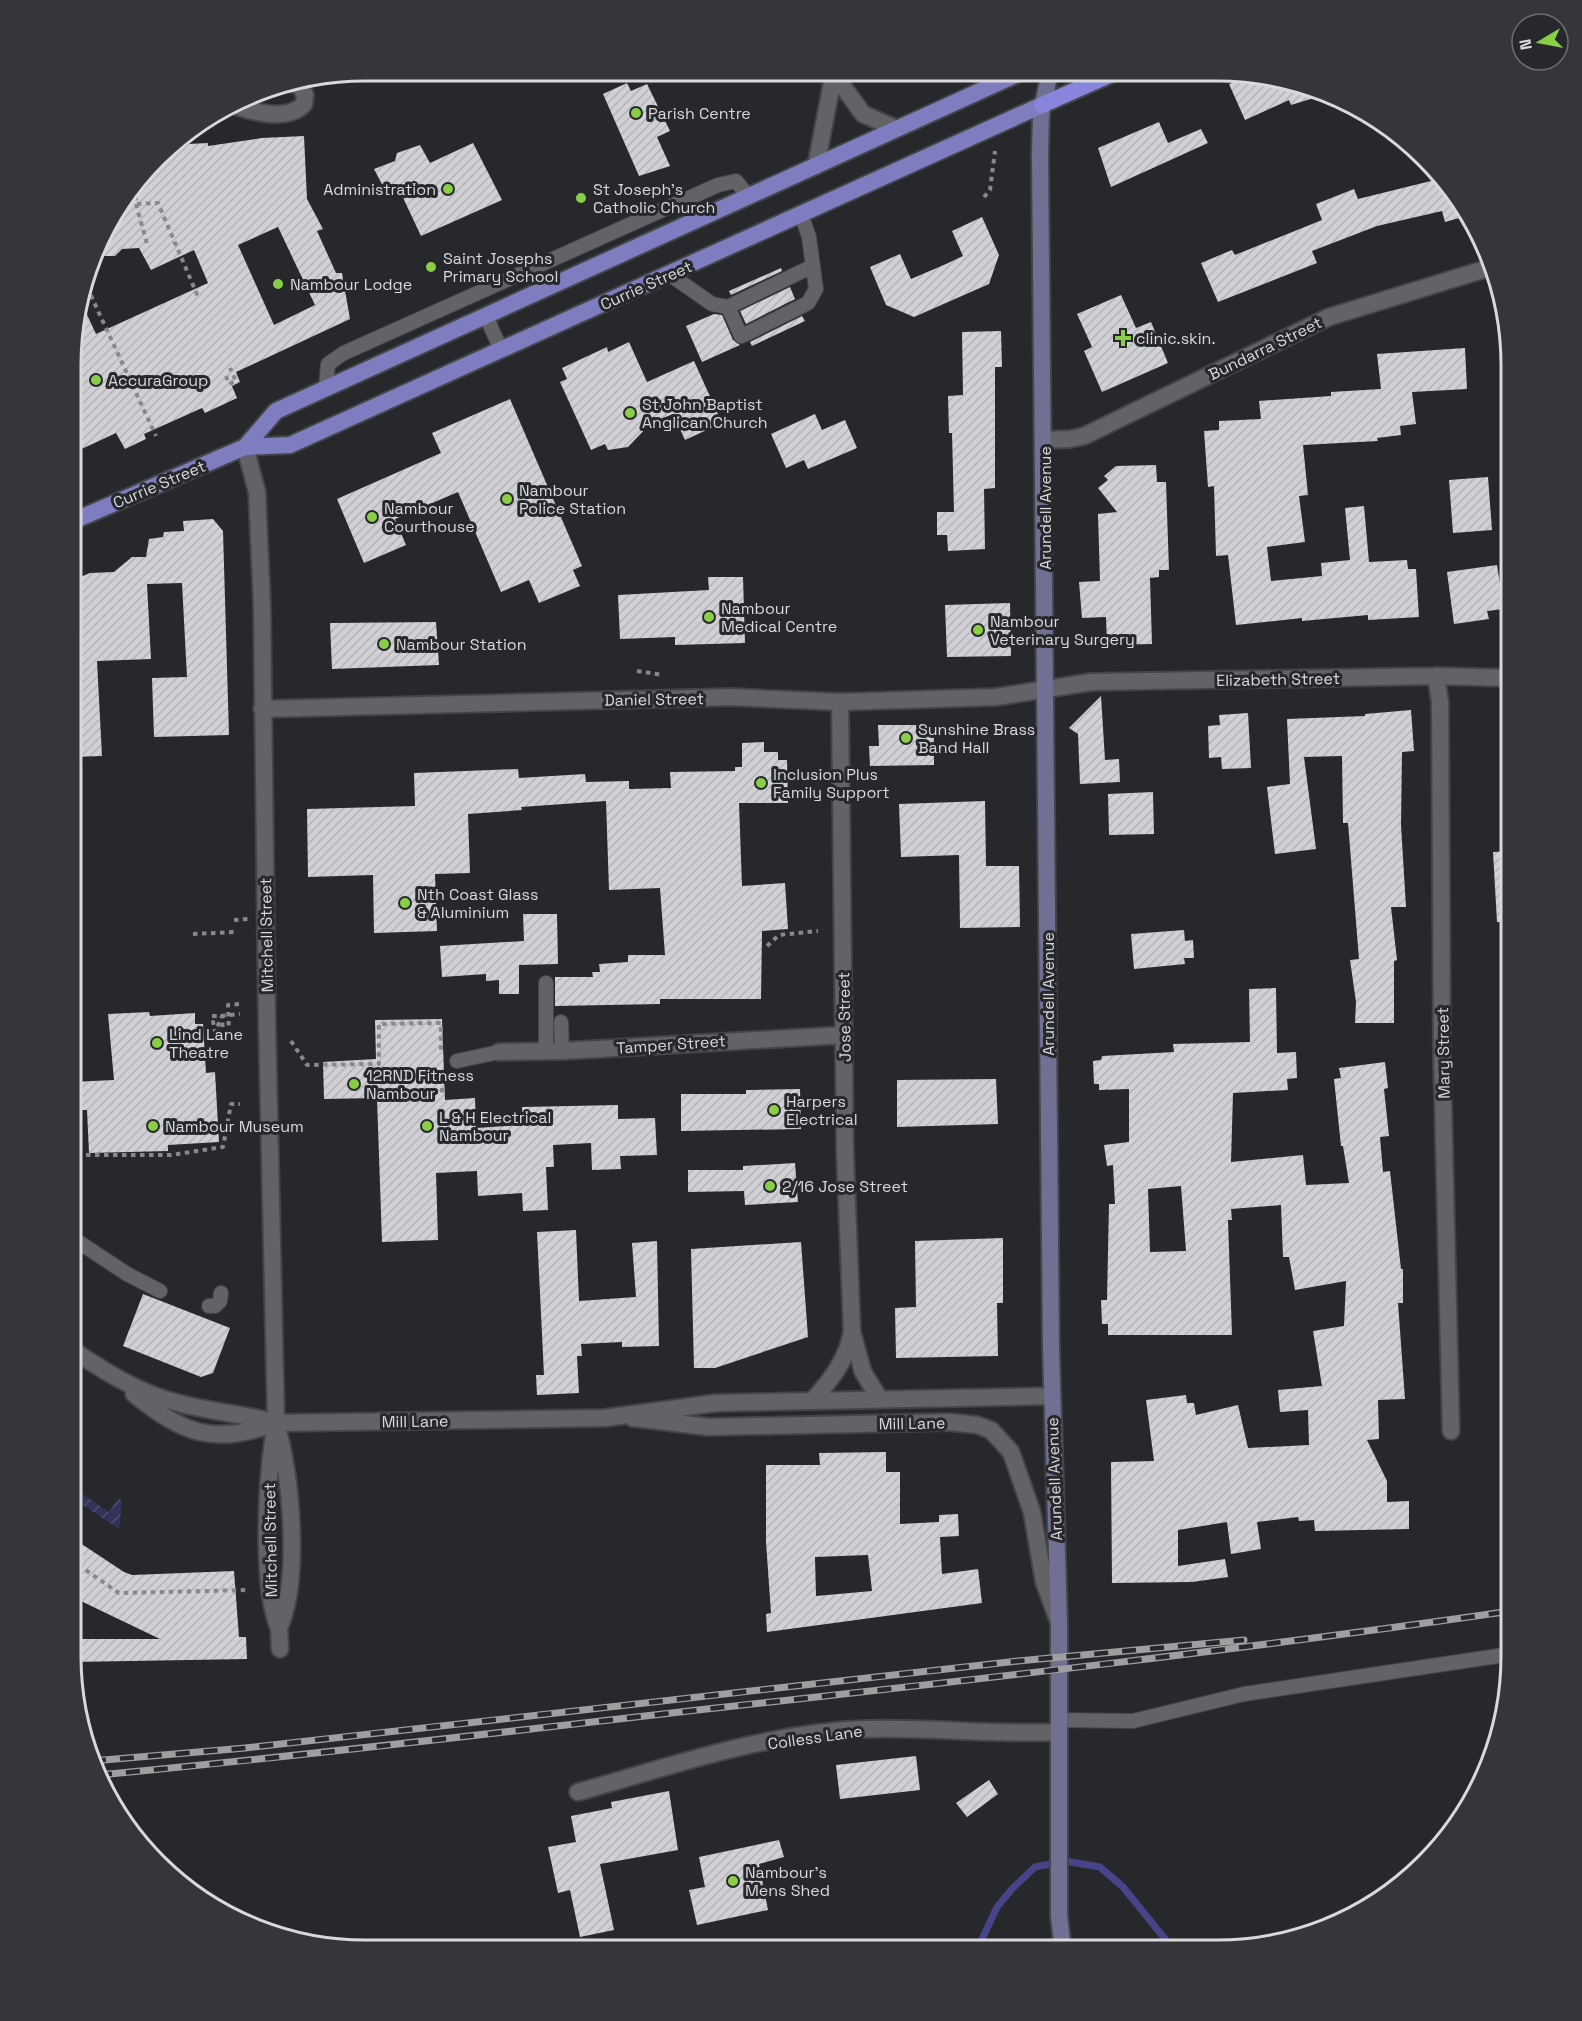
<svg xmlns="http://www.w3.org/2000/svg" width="1582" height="2021" font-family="'Space Grotesk',sans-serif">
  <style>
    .garden { fill: url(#garden-furrows) }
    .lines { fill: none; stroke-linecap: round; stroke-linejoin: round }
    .stream { stroke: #47448a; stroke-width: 7 }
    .building { fill: url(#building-hatch); fill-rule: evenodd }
    .service-casing { stroke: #444548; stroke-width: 16 }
    .minor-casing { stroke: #444548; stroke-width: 20 }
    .secondary-casing { stroke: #444548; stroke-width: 20 }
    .primary-casing { stroke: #444548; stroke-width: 20 }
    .trunk-casing { stroke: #444548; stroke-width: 20 }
    .path { stroke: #88898c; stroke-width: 4; stroke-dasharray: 4.5 4.5; stroke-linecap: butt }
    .service { stroke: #626267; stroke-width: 14 }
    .minor { stroke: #626267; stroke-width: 16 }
    .secondary { stroke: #707093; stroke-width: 16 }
    .primary { stroke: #7e7dbf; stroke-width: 16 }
    .trunk { stroke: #8786dc; stroke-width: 16 }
    .rail-casing { stroke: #9f9fa2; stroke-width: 7 }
    .rail { stroke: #27282c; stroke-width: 4.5; stroke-dasharray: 14; stroke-linecap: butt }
    .poi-dot { fill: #8ace47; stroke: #27282c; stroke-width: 2 }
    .labels { text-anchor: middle; stroke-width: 6; stroke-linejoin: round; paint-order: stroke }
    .poi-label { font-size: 16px; fill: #d9d9dc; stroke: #27282c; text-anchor: start }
    .street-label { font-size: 16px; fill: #d9d9dc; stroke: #27282c }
    .rim { fill: none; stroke: #d9d9dc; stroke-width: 3 }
  </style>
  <defs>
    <pattern id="garden-furrows" width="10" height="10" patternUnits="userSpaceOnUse" patternTransform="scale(1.5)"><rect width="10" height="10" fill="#32325a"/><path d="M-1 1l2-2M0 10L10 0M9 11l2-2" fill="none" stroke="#4f4f71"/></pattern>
    <pattern id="building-hatch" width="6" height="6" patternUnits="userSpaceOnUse" patternTransform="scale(1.5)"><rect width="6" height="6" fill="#d0d0d5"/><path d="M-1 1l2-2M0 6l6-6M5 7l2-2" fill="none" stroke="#b3b3b8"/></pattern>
  </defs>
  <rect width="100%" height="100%" fill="#27282c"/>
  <path class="garden" d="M 71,1486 L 109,1512 L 119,1498 L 122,1501 L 119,1529 L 71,1497 Z"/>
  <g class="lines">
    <path class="stream" d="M 977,1950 L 997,1907 L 1012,1889 L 1035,1867 L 1065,1861 L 1100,1867 L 1123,1887 L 1174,1950"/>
  </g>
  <path class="building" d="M 1256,73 L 1329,93 L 1330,93 L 1291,105 L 1289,100 L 1245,120 L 1229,84 Z
    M 627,83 L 631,91 L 647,84 L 670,131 L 657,137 L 670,166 L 639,176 L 603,94 Z
    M 1159,122 L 1168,143 L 1201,129 L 1208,143 L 1111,187 L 1098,148 Z
    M 304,136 L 307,199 L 323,229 L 317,231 L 336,273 L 342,273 L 350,319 L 236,372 L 240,382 L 232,386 L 237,398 L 205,413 L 202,408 L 144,434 L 146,439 L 125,449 L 116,433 L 73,453 L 73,326 L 81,302 L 96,334 L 208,283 L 194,250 L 151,270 L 139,248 L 122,249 L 115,256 L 97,256 L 110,218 L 169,145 L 208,143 L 208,146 L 262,138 ZM 278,227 L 315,305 L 274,325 L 238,245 Z
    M 473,143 L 502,200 L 421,236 L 398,187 L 386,192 L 374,169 L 395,161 L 397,153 L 420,145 L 430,163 Z
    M 1443,178 L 1470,215 L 1445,222 L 1442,211 L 1377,226 L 1312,251 L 1317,263 L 1218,302 L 1201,263 L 1232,250 L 1235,255 L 1322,220 L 1316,204 L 1354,189 L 1358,199 Z
    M 982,217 L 999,255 L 989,284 L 914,317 L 886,305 L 870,267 L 900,254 L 911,279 L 946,264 L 963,256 L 952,231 Z
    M 781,268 L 782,271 L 731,295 L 729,291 Z
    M 790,287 L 795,299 L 746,324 L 740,311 Z
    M 1121,295 L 1136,328 L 1151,322 L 1168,363 L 1102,392 L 1084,351 L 1092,347 L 1077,314 Z
    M 714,314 L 722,315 L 733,340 L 740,345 L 702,362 L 686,326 Z
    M 802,316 L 805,321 L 752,346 L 750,342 Z
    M 1001,331 L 1002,367 L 995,367 L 995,488 L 984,489 L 985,549 L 948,551 L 947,535 L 937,535 L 937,512 L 954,512 L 952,433 L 949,433 L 948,396 L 963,395 L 962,332 Z
    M 629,342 L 647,382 L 694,361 L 722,423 L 685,440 L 673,414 L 651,423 L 628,447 L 608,450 L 605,444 L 591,450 L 560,382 L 567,379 L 562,368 L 607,347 L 608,352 Z
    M 1465,348 L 1467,389 L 1412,392 L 1416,424 L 1400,426 L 1401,435 L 1377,438 L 1378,441 L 1303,445 L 1308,495 L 1299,496 L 1305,542 L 1267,547 L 1271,581 L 1322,576 L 1321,563 L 1350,560 L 1345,508 L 1364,506 L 1369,562 L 1407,560 L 1408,569 L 1416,569 L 1419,617 L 1368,620 L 1368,615 L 1302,621 L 1302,618 L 1236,625 L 1228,555 L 1216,556 L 1214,486 L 1208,487 L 1204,431 L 1219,430 L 1219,421 L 1261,419 L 1259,401 L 1331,396 L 1331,392 L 1381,389 L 1377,354 Z
    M 510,399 L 582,566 L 573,570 L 580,586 L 539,603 L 529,580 L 501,592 L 458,492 L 395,519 L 406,545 L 364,563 L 337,499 L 441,453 L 432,433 Z
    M 815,414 L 822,430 L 845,420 L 857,448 L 808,469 L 804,460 L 786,468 L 771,434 Z
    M 1156,465 L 1157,482 L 1166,482 L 1169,570 L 1159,570 L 1159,577 L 1150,578 L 1152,644 L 1107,645 L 1106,617 L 1082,618 L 1079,582 L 1100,581 L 1098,514 L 1117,512 L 1098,488 L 1108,480 L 1104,476 L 1116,466 Z
    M 1488,477 L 1492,530 L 1453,533 L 1449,480 Z
    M 213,519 L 223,531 L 229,735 L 154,737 L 152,678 L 187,677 L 182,583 L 147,584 L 151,659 L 97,661 L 102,756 L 72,757 L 73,580 L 90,573 L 114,572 L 132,557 L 146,557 L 149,539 L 163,537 L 164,532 L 184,531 L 183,521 Z
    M 1497,565 L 1504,609 L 1487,611 L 1489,619 L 1454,624 L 1447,572 Z
    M 708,577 L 743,577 L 745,643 L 675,645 L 675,637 L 620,639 L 618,595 L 709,590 Z
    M 1010,603 L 1011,656 L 947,657 L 945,605 Z
    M 436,622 L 439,665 L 332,669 L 330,623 Z
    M 1101,696 L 1105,760 L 1119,759 L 1120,782 L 1080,784 L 1078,734 L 1069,728 Z
    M 1411,710 L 1414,751 L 1402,752 L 1401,825 L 1406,907 L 1391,907 L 1397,960 L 1394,961 L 1394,1023 L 1355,1023 L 1356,1002 L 1350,960 L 1359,959 L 1348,823 L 1343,823 L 1342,756 L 1304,757 L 1316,849 L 1275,854 L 1267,787 L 1290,784 L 1287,719 L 1365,716 L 1365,714 Z
    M 1248,713 L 1251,768 L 1222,769 L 1221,757 L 1209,758 L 1208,726 L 1220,725 L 1219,715 Z
    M 878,725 L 934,725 L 934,765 L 870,766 L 869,746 L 879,746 Z
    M 764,742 L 764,752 L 778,752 L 778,760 L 787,760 L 788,803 L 739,803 L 742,886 L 785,883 L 788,929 L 762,931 L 761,999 L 660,999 L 660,1004 L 555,1006 L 555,977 L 593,977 L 592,972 L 600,972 L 599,964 L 628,962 L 628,955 L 665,955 L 660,888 L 609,890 L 606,801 L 521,807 L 522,810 L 468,814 L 470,873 L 435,874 L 437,931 L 374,933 L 373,875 L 308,877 L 307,809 L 415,806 L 414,773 L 518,769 L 519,778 L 585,774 L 586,782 L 629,781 L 629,789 L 671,788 L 670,772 L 735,771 L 735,767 L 742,767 L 742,743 Z
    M 1153,792 L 1154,834 L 1109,835 L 1108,794 Z
    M 985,801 L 986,866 L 1019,866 L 1020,927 L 960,928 L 959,855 L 901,857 L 899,804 Z
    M 1511,851 L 1511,922 L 1497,922 L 1493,852 Z
    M 523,914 L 557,914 L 558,964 L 519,965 L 519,994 L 499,994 L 499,980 L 486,981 L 486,974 L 442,977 L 440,946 L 524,941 Z
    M 1184,930 L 1185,941 L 1193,940 L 1194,958 L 1184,958 L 1185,964 L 1134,969 L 1131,934 Z
    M 1276,988 L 1277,1053 L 1296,1052 L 1297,1078 L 1287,1079 L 1288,1090 L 1233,1093 L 1231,1162 L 1303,1155 L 1306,1185 L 1349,1183 L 1343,1146 L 1341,1146 L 1334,1079 L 1341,1078 L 1339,1068 L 1385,1062 L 1388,1088 L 1384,1089 L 1389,1136 L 1380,1137 L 1383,1172 L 1390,1171 L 1401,1269 L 1403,1269 L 1403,1303 L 1398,1303 L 1405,1399 L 1378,1400 L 1379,1439 L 1367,1440 L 1387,1481 L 1387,1502 L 1409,1501 L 1409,1529 L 1315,1531 L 1314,1520 L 1299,1521 L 1298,1517 L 1257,1522 L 1261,1549 L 1231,1554 L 1227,1522 L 1178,1530 L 1178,1566 L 1225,1559 L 1228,1577 L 1192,1582 L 1112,1583 L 1111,1462 L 1154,1461 L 1146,1400 L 1186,1395 L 1187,1403 L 1194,1403 L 1196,1415 L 1238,1405 L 1248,1448 L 1309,1445 L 1308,1410 L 1280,1412 L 1278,1390 L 1322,1386 L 1313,1331 L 1344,1326 L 1346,1281 L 1295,1290 L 1289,1257 L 1283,1257 L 1281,1205 L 1231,1209 L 1232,1220 L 1228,1220 L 1232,1335 L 1108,1335 L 1108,1324 L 1102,1324 L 1101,1300 L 1107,1300 L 1109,1204 L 1115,1204 L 1113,1165 L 1107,1166 L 1104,1145 L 1129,1142 L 1129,1089 L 1099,1090 L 1099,1084 L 1094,1084 L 1093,1061 L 1101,1060 L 1102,1056 L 1174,1052 L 1173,1044 L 1250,1042 L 1249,989 ZM 1181,1186 L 1186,1251 L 1150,1252 L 1148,1189 Z
    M 149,1012 L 150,1016 L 195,1013 L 195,1024 L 203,1024 L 206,1073 L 215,1072 L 219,1142 L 168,1145 L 168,1151 L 89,1153 L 87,1110 L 72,1110 L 72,1082 L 114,1080 L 108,1014 Z
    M 442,1019 L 445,1100 L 475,1098 L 476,1128 L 523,1125 L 522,1107 L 618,1105 L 618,1119 L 655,1118 L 657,1155 L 620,1156 L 621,1169 L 592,1170 L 591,1143 L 553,1145 L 554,1167 L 546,1167 L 548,1210 L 523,1211 L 522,1193 L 478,1196 L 477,1171 L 436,1173 L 438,1240 L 382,1242 L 377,1098 L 324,1099 L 323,1062 L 376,1059 L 375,1020 Z
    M 996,1079 L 998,1124 L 897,1127 L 897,1080 Z
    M 800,1089 L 801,1129 L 681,1131 L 681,1094 L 746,1094 L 746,1090 Z
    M 795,1163 L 798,1202 L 745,1205 L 744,1191 L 688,1192 L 688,1170 L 743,1170 L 743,1166 Z
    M 576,1230 L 579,1301 L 636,1297 L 632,1243 L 657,1241 L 659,1346 L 622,1347 L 622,1342 L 581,1344 L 582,1356 L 577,1356 L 579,1393 L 537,1395 L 536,1375 L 544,1375 L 537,1232 Z
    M 1003,1238 L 1003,1303 L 997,1303 L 998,1356 L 896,1358 L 895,1308 L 916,1307 L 915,1241 Z
    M 801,1242 L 808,1337 L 715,1368 L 694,1368 L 691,1249 Z
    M 143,1294 L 230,1328 L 213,1373 L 201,1377 L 123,1346 Z
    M 886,1452 L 886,1472 L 900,1472 L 900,1524 L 939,1522 L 939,1515 L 958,1514 L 959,1536 L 940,1537 L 942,1574 L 978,1569 L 982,1603 L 767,1632 L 766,1614 L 771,1613 L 766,1542 L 766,1465 L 820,1465 L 819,1453 ZM 868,1555 L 872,1591 L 816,1596 L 815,1557 Z
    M 71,1537 L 124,1572 L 132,1575 L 234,1571 L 239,1637 L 246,1637 L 247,1659 L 71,1662 L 71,1639 L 160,1639 L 85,1603 L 71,1594 Z
    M 916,1756 L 920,1790 L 840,1799 L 836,1765 Z
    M 989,1780 L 998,1794 L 967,1817 L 956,1803 Z
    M 669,1791 L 678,1850 L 600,1864 L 614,1930 L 580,1937 L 570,1890 L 558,1893 L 548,1847 L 576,1842 L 571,1816 L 612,1808 L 611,1802 Z
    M 779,1840 L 784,1857 L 759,1864 L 768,1910 L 697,1925 L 689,1890 L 705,1887 L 699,1857 Z"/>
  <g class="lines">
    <g class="service-casing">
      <path id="service" d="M 669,274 L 712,304 L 728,307 L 741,336 L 746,334 L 808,303 L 816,289 L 809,237 L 801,214
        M 728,307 L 813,266
        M 486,316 L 501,350
        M 326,387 L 328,364 L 344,353 L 718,185 L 736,181 L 749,197
        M 561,1022 L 562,1051
        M 546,1051 L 546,983
        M 457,1061 L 499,1052
        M 71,1237 L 127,1274 L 160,1291
        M 209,1306 L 215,1306 L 220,1301 L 221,1293
        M 1058,1720 L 1133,1721 L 1244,1694 L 1511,1654"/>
    </g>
    <g class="minor-casing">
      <path id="minor" d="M 834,74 L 863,114 L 895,128
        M 236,106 C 255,113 289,121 304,104 L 305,95 L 300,86 L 290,83
        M 816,166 L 834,72
        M 1044,440 L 1070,439 L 1084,436 L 1329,317 L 1492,267
        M 245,447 L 257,492 L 262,605 L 267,1023 L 276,1423 C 267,1471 260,1584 279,1628 C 301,1578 291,1475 276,1423
        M 1436,676 L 1440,702 L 1442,1059 L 1451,1431
        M 262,709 L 731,697 L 840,702 L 996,697 L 1091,682 L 1436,676 L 1511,678
        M 499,1052 L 562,1051 L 844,1035
        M 853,1335 L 863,1372 L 879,1398
        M 71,1349 C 107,1373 140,1394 182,1404 C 213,1412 245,1414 276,1423 L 604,1418 L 716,1403 L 1052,1396
        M 134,1394 C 185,1435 213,1445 276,1423
        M 813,1400 C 831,1380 848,1358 852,1331 L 845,1152 L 840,702
        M 633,1418 L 709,1427 L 949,1422 L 977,1425 L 991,1430 L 1011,1452 L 1032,1512 L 1044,1582 L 1058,1620
        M 279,1628 L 280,1649
        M 578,1792 C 672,1766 768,1732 866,1729 C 930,1727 994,1735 1058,1732"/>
    </g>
    <g class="secondary-casing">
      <path id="secondary" d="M 1050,72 L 1041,114 L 1040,155 L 1051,1348 L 1059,1622 L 1059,1916 L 1063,1950"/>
    </g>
    <g class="primary-casing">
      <path id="primary" d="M 245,447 L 276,411 L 1022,72
        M 73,521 L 245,447 L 290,445 L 1042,105"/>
    </g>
    <g class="trunk-casing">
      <path id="trunk" d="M 1042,105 L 1114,73"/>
    </g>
    <path class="path" d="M 135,187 L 136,204 L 158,203 L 199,299
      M 984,197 L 990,190 L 995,151
      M 136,204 L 147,244
      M 87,287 L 156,436
      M 226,376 L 229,384 L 236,381 L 230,368
      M 637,671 L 663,675
      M 234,920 L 248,919
      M 193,934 L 235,932
      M 767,946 L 779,935 L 818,931
      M 239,1004 L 228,1005 L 229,1034 L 223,1035 L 222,1016 L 215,1032 L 212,1016 C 222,1016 231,1015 240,1014
      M 291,1041 L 307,1065 L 379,1064 L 379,1024 L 441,1023 L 441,1053
      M 442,1070 L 442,1095
      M 86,1155 L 171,1155 L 223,1147 L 231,1104 L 240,1104
      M 71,1421 L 79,1407 L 71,1401
      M 71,1560 L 119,1593 L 249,1590"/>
    <use href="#service" class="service"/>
    <use href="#minor" class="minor"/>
    <use href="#secondary" class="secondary"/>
    <use href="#primary" class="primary"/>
    <use href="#trunk" class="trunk"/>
    <g class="rail-casing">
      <path id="rail" d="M 92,1761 L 245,1748 L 1018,1661 L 1244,1640
        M 98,1775 C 305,1756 510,1731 716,1708 C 982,1679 1247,1649 1511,1611"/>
    </g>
    <use href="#rail" class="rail"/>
  </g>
  <g class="poi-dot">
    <circle cx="636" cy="113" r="6"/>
    <circle cx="448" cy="189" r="6"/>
    <circle cx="581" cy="198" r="6"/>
    <circle cx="431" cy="267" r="6"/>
    <circle cx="278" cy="284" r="6"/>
    <path d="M1120 329h6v6h6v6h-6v6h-6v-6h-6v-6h6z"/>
    <circle cx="96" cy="380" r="6"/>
    <circle cx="630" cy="413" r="6"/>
    <circle cx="507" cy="499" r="6"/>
    <circle cx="372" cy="517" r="6"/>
    <circle cx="709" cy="617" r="6"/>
    <circle cx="978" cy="630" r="6"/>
    <circle cx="384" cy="644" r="6"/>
    <circle cx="906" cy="738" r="6"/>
    <circle cx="761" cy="783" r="6"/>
    <circle cx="405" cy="903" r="6"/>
    <circle cx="157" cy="1043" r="6"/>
    <circle cx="354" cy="1084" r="6"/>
    <circle cx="774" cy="1110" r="6"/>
    <circle cx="153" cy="1126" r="6"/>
    <circle cx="427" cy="1126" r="6"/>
    <circle cx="770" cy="1186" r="6"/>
    <circle cx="733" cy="1881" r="6"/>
  </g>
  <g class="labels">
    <g class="poi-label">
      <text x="648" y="119">Parish Centre</text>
      <text x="436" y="195" text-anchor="end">Administration</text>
      <text x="593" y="195">St Joseph's<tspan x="593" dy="18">Catholic Church</tspan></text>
      <text x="443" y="264">Saint Josephs<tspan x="443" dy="18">Primary School</tspan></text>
      <text x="290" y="290">Nambour Lodge</text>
      <text x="1136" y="344">clinic.skin.</text>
      <text x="108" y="386">AccuraGroup</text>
      <text x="642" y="410">St John Baptist<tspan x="642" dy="18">Anglican Church</tspan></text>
      <text x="519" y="496">Nambour<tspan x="519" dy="18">Police Station</tspan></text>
      <text x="384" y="514">Nambour<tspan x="384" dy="18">Courthouse</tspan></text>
      <text x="721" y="614">Nambour<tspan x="721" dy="18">Medical Centre</tspan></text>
      <text x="990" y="627">Nambour<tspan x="990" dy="18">Veterinary Surgery</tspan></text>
      <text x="396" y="650">Nambour Station</text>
      <text x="918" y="735">Sunshine Brass<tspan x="918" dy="18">Band Hall</tspan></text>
      <text x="773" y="780">Inclusion Plus<tspan x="773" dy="18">Family Support</tspan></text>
      <text x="417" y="900">Nth Coast Glass<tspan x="417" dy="18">&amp; Aluminium</tspan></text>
      <text x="169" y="1040">Lind Lane<tspan x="169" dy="18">Theatre</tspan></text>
      <text x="366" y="1081">12RND Fitness<tspan x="366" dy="18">Nambour</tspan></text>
      <text x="786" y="1107">Harpers<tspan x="786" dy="18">Electrical</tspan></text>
      <text x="439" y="1123">L &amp; H Electrical<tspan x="439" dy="18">Nambour</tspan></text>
      <text x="165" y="1132">Nambour Museum</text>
      <text x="782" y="1192">2/16 Jose Street</text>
      <text x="745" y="1878">Nambour's<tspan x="745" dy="18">Mens Shed</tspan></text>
    </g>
    <g class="street-label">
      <text transform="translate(646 285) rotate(-24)" y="6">Currie Street</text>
      <text transform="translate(1265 348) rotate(-26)" y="6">Bundarra Street</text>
      <text transform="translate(159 484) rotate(-23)" y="6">Currie Street</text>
      <text transform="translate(1045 508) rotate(-90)" y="6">Arundell Avenue</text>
      <text transform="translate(1278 679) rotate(-1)" y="6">Elizabeth Street</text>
      <text transform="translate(654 699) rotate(-1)" y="6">Daniel Street</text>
      <text transform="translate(266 935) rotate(-91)" y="6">Mitchell Street</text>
      <text transform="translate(1048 994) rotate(-90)" y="6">Arundell Avenue</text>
      <text transform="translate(844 1017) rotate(-91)" y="6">Jose Street</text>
      <text transform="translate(671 1044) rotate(-4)" y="6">Tamper Street</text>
      <text transform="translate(1443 1053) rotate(-91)" y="6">Mary Street</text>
      <text transform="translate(415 1421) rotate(-1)" y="6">Mill Lane</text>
      <text transform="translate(912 1423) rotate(-1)" y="6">Mill Lane</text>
      <text transform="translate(1054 1479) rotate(-92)" y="6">Arundell Avenue</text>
      <text transform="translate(270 1540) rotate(-91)" y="6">Mitchell Street</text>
      <text transform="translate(815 1737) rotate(-8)" y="6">Colless Lane</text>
    </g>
  </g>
  <path d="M0 0H1582V2021H0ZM365 81H1217A284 284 0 0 1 1501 365V1656A284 284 0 0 1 1217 1940H365A284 284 0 0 1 81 1656V365A284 284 0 0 1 365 81Z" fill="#35363a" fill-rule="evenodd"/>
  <path class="rim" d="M365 81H1217A284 284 0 0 1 1501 365V1656A284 284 0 0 1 1217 1940H365A284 284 0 0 1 81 1656V365A284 284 0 0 1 365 81Z"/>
  <g transform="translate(1540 42) rotate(260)"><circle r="28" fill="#27282c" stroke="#6e6f72" stroke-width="1.5"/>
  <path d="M0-4.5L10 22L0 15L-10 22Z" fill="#8ace47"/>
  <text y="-9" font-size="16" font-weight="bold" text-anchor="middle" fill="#d9d9dc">N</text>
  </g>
</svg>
